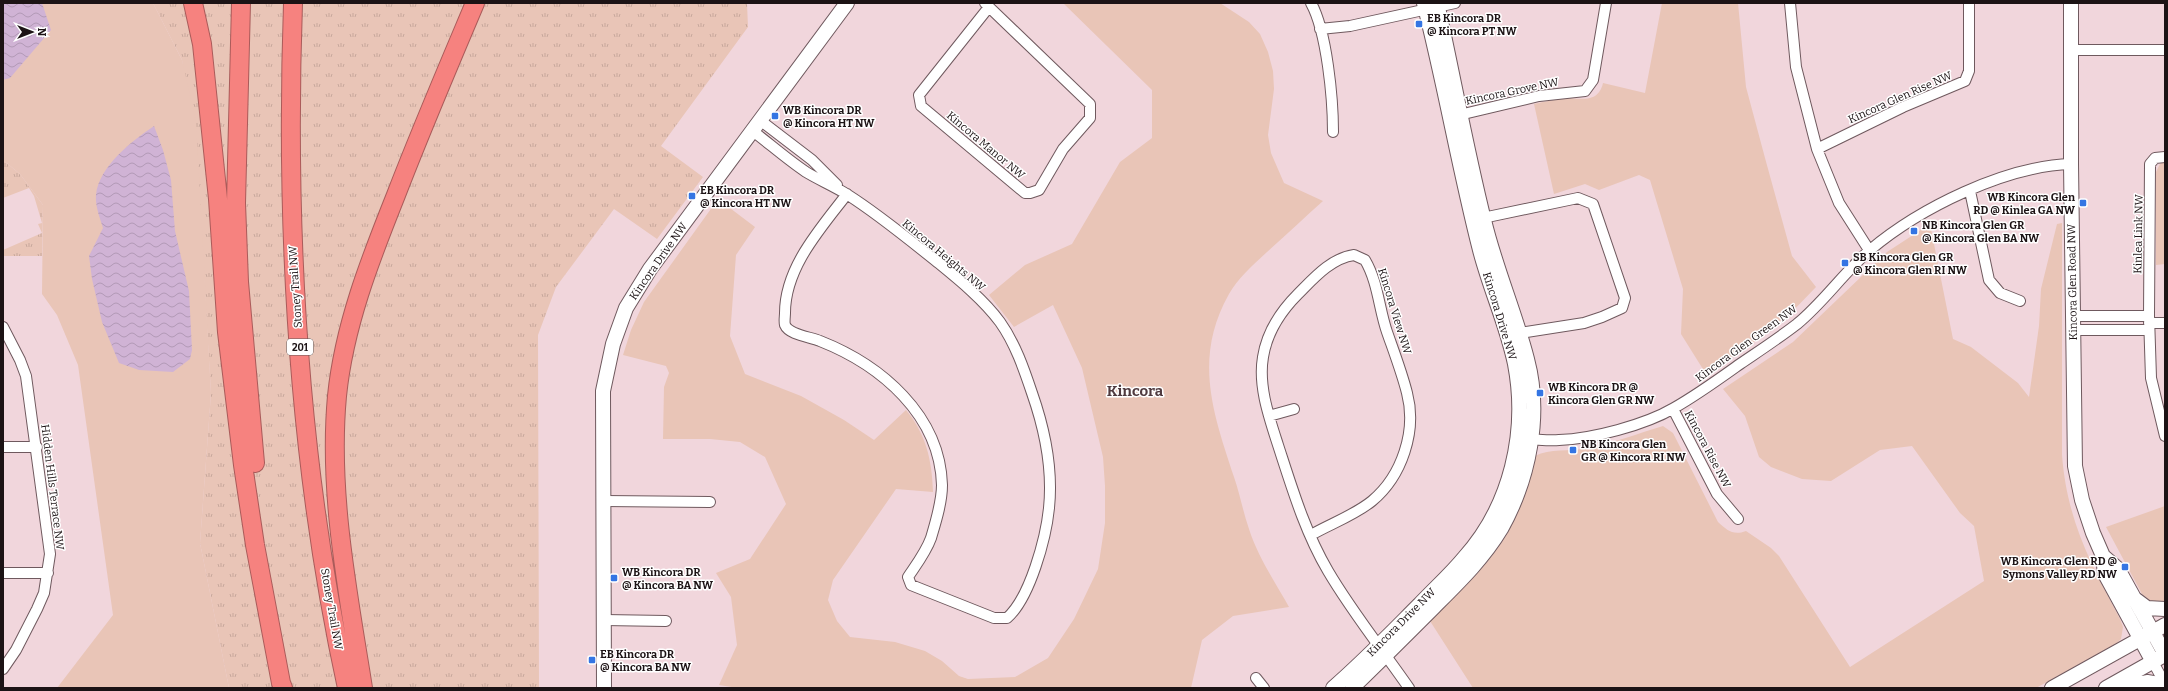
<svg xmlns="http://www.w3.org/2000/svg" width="2168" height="691" font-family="Bitter,serif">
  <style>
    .grass { fill: url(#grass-tufts) }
    .green { fill: #e9c5b7 }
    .water { fill: url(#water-waves) }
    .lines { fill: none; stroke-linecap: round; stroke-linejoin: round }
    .street-casing { stroke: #6f595e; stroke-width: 12 }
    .secondary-casing { stroke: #6f595e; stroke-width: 16 }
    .highway-casing { stroke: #aa5b5a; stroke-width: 20 }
    .street { stroke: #fff; stroke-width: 10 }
    .secondary { stroke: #fff; stroke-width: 14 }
    .highway { stroke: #f6827f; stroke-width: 18 }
    .poi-dot { fill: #3475e3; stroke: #fff; stroke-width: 1.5 }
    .labels { text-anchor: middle; stroke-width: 3; stroke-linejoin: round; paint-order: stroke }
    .shield { fill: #fff; stroke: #605a5b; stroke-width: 1 }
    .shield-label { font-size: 10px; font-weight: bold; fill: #1c1315 }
    .poi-label { font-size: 11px; font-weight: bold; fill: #1c1315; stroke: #fff; text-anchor: start }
    .street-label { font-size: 11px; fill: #1c1315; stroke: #fff }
    .district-label { font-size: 15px; font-weight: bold; fill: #4f3a3f; stroke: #fff }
  </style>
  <defs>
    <pattern id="grass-tufts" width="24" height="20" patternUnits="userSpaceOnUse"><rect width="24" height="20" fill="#e9c5b7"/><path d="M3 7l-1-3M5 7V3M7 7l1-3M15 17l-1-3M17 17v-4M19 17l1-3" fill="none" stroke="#c7a89c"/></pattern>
    <pattern id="water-waves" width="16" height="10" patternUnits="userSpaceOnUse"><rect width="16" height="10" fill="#d0b3d5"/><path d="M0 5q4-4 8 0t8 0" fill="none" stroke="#b299b6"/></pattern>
  </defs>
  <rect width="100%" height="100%" fill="#f1d6dc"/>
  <path class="grass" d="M 153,3 L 747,3 L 748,27 L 661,146 L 703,177 L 657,239 L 614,209 L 556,287 L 538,335 L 539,688 L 229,688 L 200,543 L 211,393 L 203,262 L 182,60 Z
    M 3,160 L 20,174 L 43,205 L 42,256 L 3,256 L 3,250 L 42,233 L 38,224 L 42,223 L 34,196 L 29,188 L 3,198 Z"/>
  <path class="green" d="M 3,3 L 153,3 L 182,60 L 196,122 L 211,393 L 200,543 L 229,688 L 57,688 L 113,615 L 78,365 L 57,315 L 42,294 L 43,205 L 20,174 L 3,160 Z
    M 1063,3 L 1220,3 L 1249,22 L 1260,34 L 1268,52 L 1273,71 L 1274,89 L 1268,135 L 1271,153 L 1284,183 L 1323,201 C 1304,218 1286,235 1267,252 C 1254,264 1238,278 1229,294 C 1193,358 1213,413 1234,477 C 1240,494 1243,512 1249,529 C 1258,557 1275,582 1289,607 L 1233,616 L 1202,640 L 1191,688 L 738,688 L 719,685 L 737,645 L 731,597 L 716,573 L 750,559 L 786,504 L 765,457 L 740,442 L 710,439 L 663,439 L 664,387 L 669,373 L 666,366 L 623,355 L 631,330 L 644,302 L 718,199 L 755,227 L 736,255 L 730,336 L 745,374 L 801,396 L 844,420 L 874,440 L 906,410 C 926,434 932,460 933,492 L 896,489 L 833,580 L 828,600 L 837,621 L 850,637 L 895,642 L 925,651 L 942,661 L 959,676 L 968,679 L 1015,677 L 1048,658 L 1074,619 L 1098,569 L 1105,523 L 1105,486 L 1103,457 L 1082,368 L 1053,305 L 1014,327 L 989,295 L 1025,265 L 1072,244 L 1120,162 L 1152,138 L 1152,90 Z
    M 1662,3 L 1738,3 L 1746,87 L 1765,158 L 1792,256 L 1816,287 L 1789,315 L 1753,343 L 1706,374 L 1681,334 L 1683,289 L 1650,180 L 1639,175 L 1599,190 L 1585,184 L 1554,194 L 1534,104 C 1544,102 1555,99 1565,98 C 1581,98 1598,104 1603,83 L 1645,93 Z
    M 2165,161 L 2165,264 L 2156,265 L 2156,172 L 2160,164 Z
    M 2062,223 L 2062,455 C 2067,520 2090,562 2120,619 L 2123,627 L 2121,639 L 2117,643 L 2036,688 L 1473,688 L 1430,621 C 1456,595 1484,570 1504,539 C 1520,514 1528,485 1535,456 C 1550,448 1569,452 1586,448 C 1613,443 1637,434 1663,426 L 1673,433 L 1718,522 C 1727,530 1733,536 1746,531 L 1771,548 L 1779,556 L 1850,667 L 1984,581 L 1974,526 L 1960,513 L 1912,446 L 1880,450 L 1831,481 L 1802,479 L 1771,467 L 1759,457 L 1745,416 L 1723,389 L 1793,342 L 1887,252 L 1930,224 L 1953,339 L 1971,347 L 2018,383 L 2029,397 L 2039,326 L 2041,289 L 2057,224 Z
    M 2165,506 L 2165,604 L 2153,603 L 2142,594 L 2106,527 Z"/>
  <path class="water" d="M 3,3 L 42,3 L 51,30 L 10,78 L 3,80 Z
    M 154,126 L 163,150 L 171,180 L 175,231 L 189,291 L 192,350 L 190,359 L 173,372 L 139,370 L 119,363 L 102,322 L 92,279 L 89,256 L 103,228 C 100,218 95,206 96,195 C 99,166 132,141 154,126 Z"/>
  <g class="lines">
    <g class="street-casing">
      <path id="street" d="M 985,3 L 989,7 L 1090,104 L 1090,118 L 1063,149 L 1039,190 L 1030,193 L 1025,193 L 921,106 L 919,95 L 989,7
        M 1311,3 C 1327,32 1333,99 1333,132
        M 1790,3 L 1796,67 L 1817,149 L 1839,203 L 1869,250
        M 1320,29 L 1350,26 L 1455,3
        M 2071,50 L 2165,50
        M 1455,116 L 1539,96 L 1585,91 L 1593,80 L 1606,3
        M 761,121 L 812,160 L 837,185
        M 754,132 C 771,145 788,160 806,172 C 819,180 834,186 848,195 C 878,214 907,238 936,261 C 958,279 983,299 1000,322 C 1015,343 1024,369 1032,393 C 1045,430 1053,469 1049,508 C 1046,538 1030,598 1007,618 L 994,618 L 911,585 L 908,577 C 916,565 926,552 931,538 C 936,521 942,502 942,485 C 940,415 881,365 820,341 C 811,337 789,335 785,325 C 784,322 785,316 785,313 C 785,267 821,228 847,194
        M 1817,149 L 1903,107 L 1965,81 L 1969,71 L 1969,3
        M 2165,157 L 2155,158 L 2150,164 L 2149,316 L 2151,378 L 2165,436
        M 1970,191 L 1989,280 L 2000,293 L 2020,301
        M 1478,219 L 1578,198 L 1593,204 L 1625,298 L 1622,308 L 1602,317 L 1584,323 L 1514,334
        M 2073,316 L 2149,316
        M 2149,323 L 2165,323
        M 3,327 L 20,360 L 26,376 L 50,554 L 44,593 L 37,609 L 16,650 L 3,669
        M 2073,330 L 2149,330
        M 1673,409 L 1717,494 L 1738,519
        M 1269,416 L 1294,409
        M 1524,439 C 1536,439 1548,441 1559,440 C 1592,439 1645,425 1674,408 C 1697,395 1719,379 1740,364 C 1759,351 1779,338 1797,324 C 1824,302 1844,272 1870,250 C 1920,208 2005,166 2071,164
        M 3,447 L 37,447
        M 604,501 L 710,502
        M 1311,535 C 1330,524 1355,515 1372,501 C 1402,476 1417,431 1407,393 C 1402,373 1394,352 1387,332 C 1379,309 1378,282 1365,260 L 1354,255 C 1331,258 1313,279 1298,294 C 1280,312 1267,332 1263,357 C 1258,386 1269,417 1278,445 C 1292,488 1305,532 1328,571 C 1352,612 1382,649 1409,688
        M 3,573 L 48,573
        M 604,620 L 666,621
        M 2153,662 L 2165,684
        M 1256,678 L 1264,688"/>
    </g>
    <g class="secondary-casing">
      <path id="secondary" d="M 2071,3 L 2071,164 L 2075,466 L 2082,500 L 2093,533 L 2103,556 L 2105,574 L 2153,662
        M 2103,556 L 2118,569 L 2165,654
        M 2135,599 L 2147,608 L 2165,609
        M 604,688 L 603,391 L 613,344 L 626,308 L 650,269 L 847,3
        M 1333,688 C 1363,662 1391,633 1419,605 C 1434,589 1450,575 1464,558 C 1511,506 1528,432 1515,364 C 1507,325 1490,289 1480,250 C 1459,168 1445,85 1424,3
        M 1352,688 C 1380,661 1407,634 1434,607 C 1458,583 1483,559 1501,529 C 1529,479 1542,415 1527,359 C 1515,312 1495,267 1484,220 C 1466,148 1453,75 1437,3
        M 2052,688 L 2165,625
        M 2106,688 L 2161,657
        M 2118,688 L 2147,682 L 2165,685"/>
    </g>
    <g class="highway-casing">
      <path id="highway" d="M 193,3 L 202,44 L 218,199 L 227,332 L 243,465 L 255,545 L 281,683 L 283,688
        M 241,3 L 236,203 L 239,282 L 255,463
        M 293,3 C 285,232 298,464 347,688
        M 363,688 C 348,593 328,493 337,396 C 344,326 370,260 396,195 C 421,130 448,67 475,3"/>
    </g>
    <use href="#street" class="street"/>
    <use href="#secondary" class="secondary"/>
    <use href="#highway" class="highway"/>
  </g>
  <g class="poi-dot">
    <rect x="1415" y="20" width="8" height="8" rx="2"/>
    <rect x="771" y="112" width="8" height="8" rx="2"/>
    <rect x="688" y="192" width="8" height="8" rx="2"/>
    <rect x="2079" y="199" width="8" height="8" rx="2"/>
    <rect x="1910" y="227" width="8" height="8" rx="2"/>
    <rect x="1841" y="259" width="8" height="8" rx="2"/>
    <rect x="1536" y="389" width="8" height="8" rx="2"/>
    <rect x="1569" y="446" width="8" height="8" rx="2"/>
    <rect x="2121" y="563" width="8" height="8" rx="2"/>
    <rect x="610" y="574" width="8" height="8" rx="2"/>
    <rect x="588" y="656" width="8" height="8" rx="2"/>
  </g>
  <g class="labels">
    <rect class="shield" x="287" y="339" width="26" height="16" rx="3"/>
    <g class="shield-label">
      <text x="300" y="351">201</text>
    </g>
    <g class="poi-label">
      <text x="1427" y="22">EB Kincora DR<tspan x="1427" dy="13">@ Kincora PT NW</tspan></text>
      <text x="783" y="114">WB Kincora DR<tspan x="783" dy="13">@ Kincora HT NW</tspan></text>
      <text x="700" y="194">EB Kincora DR<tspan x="700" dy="13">@ Kincora HT NW</tspan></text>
      <text x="2075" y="201" text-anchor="end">WB Kincora Glen<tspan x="2075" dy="13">RD @ Kinlea GA NW</tspan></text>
      <text x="1922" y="229">NB Kincora Glen GR<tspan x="1922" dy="13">@ Kincora Glen BA NW</tspan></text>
      <text x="1853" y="261">SB Kincora Glen GR<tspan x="1853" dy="13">@ Kincora Glen RI NW</tspan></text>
      <text x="1548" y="391">WB Kincora DR @<tspan x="1548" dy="13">Kincora Glen GR NW</tspan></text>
      <text x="1581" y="448">NB Kincora Glen<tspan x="1581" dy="13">GR @ Kincora RI NW</tspan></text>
      <text x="2117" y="565" text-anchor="end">WB Kincora Glen RD @<tspan x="2117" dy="13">Symons Valley RD NW</tspan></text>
      <text x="622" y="576">WB Kincora DR<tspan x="622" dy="13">@ Kincora BA NW</tspan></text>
      <text x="600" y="658">EB Kincora DR<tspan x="600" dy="13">@ Kincora BA NW</tspan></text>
    </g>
    <g class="street-label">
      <text transform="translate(1512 91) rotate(-12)" y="4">Kincora Grove NW</text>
      <text transform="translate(1900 97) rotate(-24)" y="4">Kincora Glen Rise NW</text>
      <text transform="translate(986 145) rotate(40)" y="4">Kincora Manor NW</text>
      <text transform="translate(2138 234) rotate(-89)" y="4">Kinlea Link NW</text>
      <text transform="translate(944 255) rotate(40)" y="4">Kincora Heights NW</text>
      <text transform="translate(658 261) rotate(-55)" y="4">Kincora Drive NW</text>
      <text transform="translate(2072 282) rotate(-91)" y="4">Kincora Glen Road NW</text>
      <text transform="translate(295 287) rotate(-94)" y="4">Stoney Trail NW</text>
      <text transform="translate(1395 311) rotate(73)" y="4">Kincora View NW</text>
      <text transform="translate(1500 316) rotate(73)" y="4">Kincora Drive NW</text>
      <text transform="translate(1746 343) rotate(-36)" y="4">Kincora Glen Green NW</text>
      <text transform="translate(1708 449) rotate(62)" y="4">Kincora Rise NW</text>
      <text transform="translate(53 487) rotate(83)" y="4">Hidden Hills Terrace NW</text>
      <text transform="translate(332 609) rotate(80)" y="4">Stoney Trail NW</text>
      <text transform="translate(1401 622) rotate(-45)" y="4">Kincora Drive NW</text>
    </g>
    <g class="district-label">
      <text x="1135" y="396">Kincora</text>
    </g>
  </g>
  <rect width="2168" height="691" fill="none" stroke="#1c1315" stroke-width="8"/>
  <g transform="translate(32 32) rotate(90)" stroke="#ffffff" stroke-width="3" paint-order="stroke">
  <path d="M0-3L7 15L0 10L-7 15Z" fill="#1c1315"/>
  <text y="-6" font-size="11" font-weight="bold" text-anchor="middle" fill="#1c1315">N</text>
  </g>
</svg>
